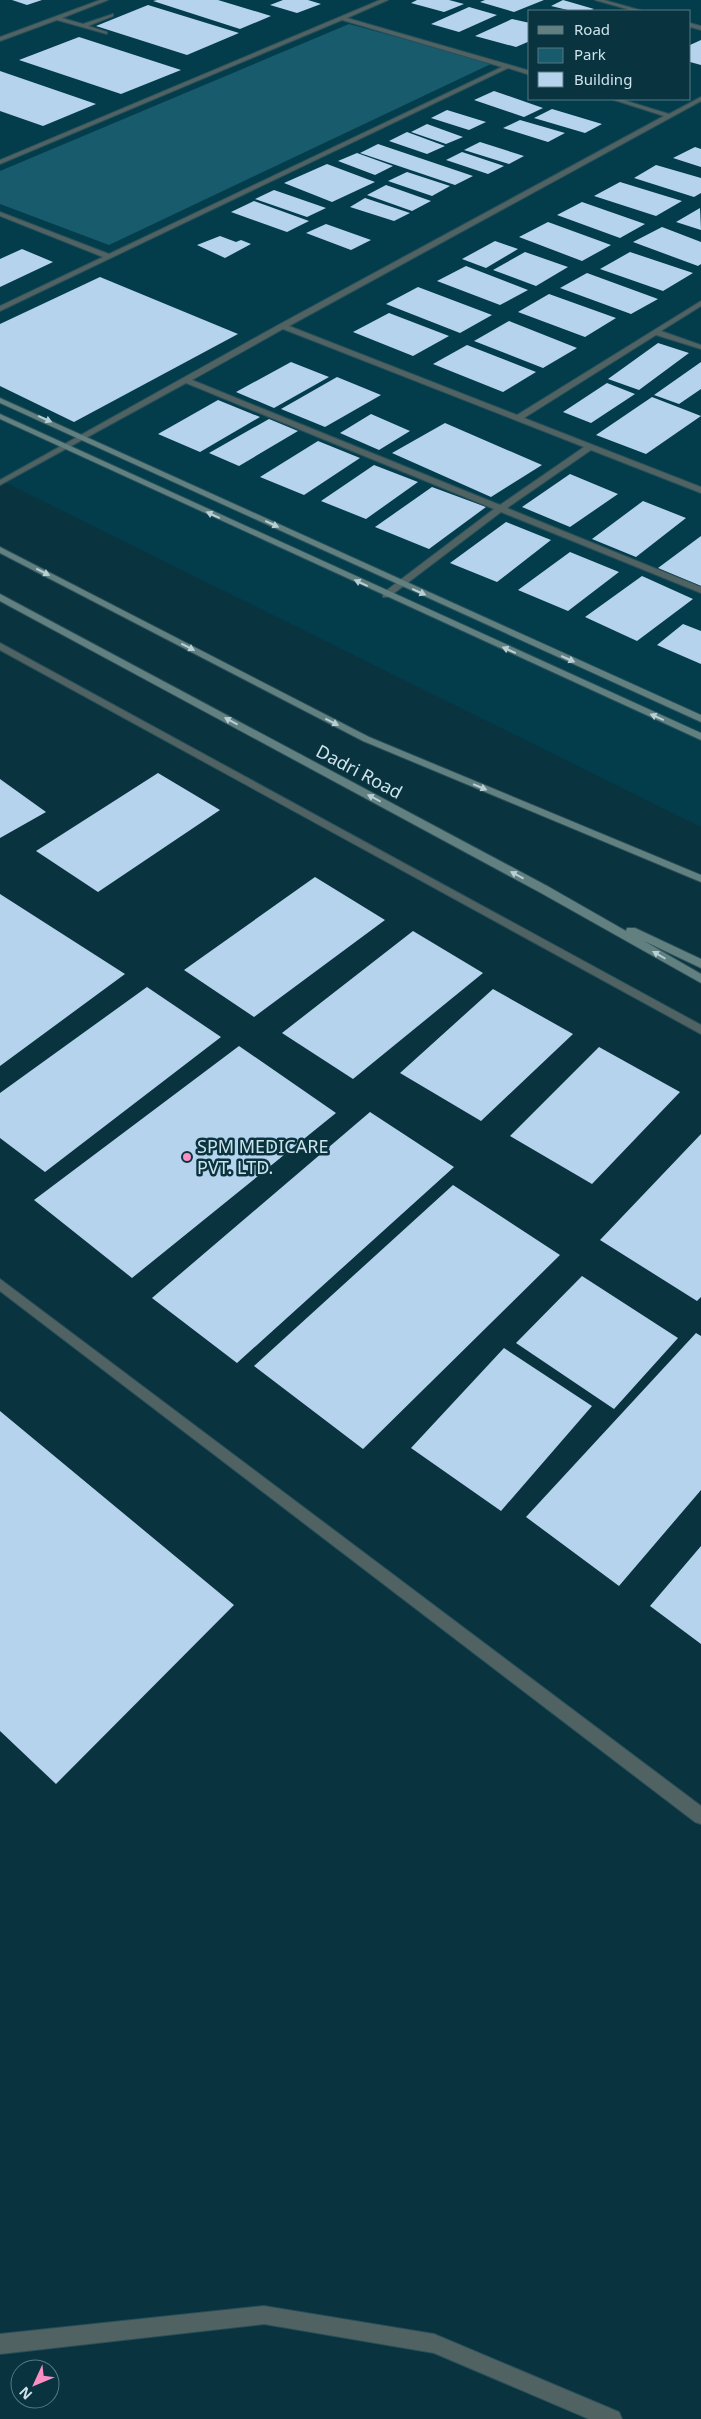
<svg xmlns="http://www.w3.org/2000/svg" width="701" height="2419" font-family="'Noto Sans',sans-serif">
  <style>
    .built { fill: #033d4c; fill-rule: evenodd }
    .green { fill: #175b6d }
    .building { fill: #b6d3ee }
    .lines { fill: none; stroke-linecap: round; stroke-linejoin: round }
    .lane-casing { stroke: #284f5a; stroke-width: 2 }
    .secondary-casing { stroke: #284f5a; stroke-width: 2 }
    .lane { fill: #506262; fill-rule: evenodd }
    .secondary { fill: #62807f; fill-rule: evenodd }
    .oneway { fill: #b8cfd5 }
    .poi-dot { fill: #fb8fc4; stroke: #08333f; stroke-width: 2 }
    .labels { text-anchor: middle; stroke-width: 5; stroke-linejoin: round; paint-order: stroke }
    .street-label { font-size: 18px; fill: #cee3ea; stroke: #08333f }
    .poi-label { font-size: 18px; fill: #cee3ea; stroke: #08333f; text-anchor: start }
  </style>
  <rect width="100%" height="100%" fill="#08333f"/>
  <path class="built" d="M 0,0 L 701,0 L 701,827 L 0,480 ZM 530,11 L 690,11 L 690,99 L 530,99 Z"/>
  <path class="green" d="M 349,24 L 493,63 L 109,245 L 0,204 L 0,171 Z"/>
  <path class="building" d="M 12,0 L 42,0 L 27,5 Z
    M 157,0 L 218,0 L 271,16 L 240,29 L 153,1 Z
    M 283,0 L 308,0 L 321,4 L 297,13 L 270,5 Z
    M 417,0 L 449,0 L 464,4 L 444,12 L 411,3 Z
    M 485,0 L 544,0 L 514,12 L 480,2 Z
    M 563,0 L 594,9 L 589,11 L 572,11 L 551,6 Z
    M 148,5 L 239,33 L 187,55 L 96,26 Z
    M 469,7 L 497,15 L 459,32 L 431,24 Z
    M 512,19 L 530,23 L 530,41 L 516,47 L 475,36 Z
    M 79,37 L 181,70 L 121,94 L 19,60 Z
    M 701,40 L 701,65 L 690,62 L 690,45 Z
    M 0,71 L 96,104 L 43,126 L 0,111 Z
    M 494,91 L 543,108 L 524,117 L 474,100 Z
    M 552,109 L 602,124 L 585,133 L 534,118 Z
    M 447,110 L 486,122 L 469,130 L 431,118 Z
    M 520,120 L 565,133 L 548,142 L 503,128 Z
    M 427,124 L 463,137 L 446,144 L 411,132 Z
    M 407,132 L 445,146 L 427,154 L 389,141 Z
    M 480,142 L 524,156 L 509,164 L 464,150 Z
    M 378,144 L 473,176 L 455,185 L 360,153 Z
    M 695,147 L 701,149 L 701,167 L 673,158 Z
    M 462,152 L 504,166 L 488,174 L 446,160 Z
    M 357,153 L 393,166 L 375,175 L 338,161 Z
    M 327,164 L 375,182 L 332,202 L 284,183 Z
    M 656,165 L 701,178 L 701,193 L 694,197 L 634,178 Z
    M 407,172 L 450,186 L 432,196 L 388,181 Z
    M 620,182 L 682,201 L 656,216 L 594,196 Z
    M 386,185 L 431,201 L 412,211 L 367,195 Z
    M 274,190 L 326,208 L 307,217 L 255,199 Z
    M 365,198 L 410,213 L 394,221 L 350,207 Z
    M 254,201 L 309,221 L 287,232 L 231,212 Z
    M 582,202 L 645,224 L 620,238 L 557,215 Z
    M 700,208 L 701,230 L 676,222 Z
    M 548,222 L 611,245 L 582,261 L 519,237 Z
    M 326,224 L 371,240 L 351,250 L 306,233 Z
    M 662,227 L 701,242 L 701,264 L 698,266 L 633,242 Z
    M 220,236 L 236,242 L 241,240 L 251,244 L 225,258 L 197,245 Z
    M 495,241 L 518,249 L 486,268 L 462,259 Z
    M 22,249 L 53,262 L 0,287 L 0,259 Z
    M 525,252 L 568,267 L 536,286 L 493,270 Z
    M 630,252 L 693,273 L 663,291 L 600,269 Z
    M 466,266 L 528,290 L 500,305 L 437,281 Z
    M 587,273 L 658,299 L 631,314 L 560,288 Z
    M 100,277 L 238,334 L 74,422 L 0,386 L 0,324 Z
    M 418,287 L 492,315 L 460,333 L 386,304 Z
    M 549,294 L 616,318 L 585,337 L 518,312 Z
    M 389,313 L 449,336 L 413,356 L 353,332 Z
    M 509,321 L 577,348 L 543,368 L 474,341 Z
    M 658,343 L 689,353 L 639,390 L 608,379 Z
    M 467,345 L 536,372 L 503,392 L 433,364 Z
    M 291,362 L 329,377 L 274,408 L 236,392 Z
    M 701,362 L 701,389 L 679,404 L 654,395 Z
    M 337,377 L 381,395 L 325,427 L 281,409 Z
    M 607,383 L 635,394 L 591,423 L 563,412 Z
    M 652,397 L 701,416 L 646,454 L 596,435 Z
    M 218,400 L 260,417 L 200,452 L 158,434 Z
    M 371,414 L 410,431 L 379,450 L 340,433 Z
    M 269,419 L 298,431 L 239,466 L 209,453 Z
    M 445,423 L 542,465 L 491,497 L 392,453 Z
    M 318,441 L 360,458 L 304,495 L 260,477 Z
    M 374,465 L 418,482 L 366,519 L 321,501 Z
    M 570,474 L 618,494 L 570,527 L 522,507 Z
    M 432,487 L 486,507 L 429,549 L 375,527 Z
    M 643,501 L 686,518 L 636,557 L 592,539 Z
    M 506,522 L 551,540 L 497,582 L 450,563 Z
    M 701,536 L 701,586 L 658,568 Z
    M 570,552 L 619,572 L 568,611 L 518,590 Z
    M 642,576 L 693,599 L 637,641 L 585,617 Z
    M 683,624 L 701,631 L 701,664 L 657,645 Z
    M 158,773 L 220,810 L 98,892 L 36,851 Z
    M 0,779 L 46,812 L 0,838 Z
    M 315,877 L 385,920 L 254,1017 L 184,970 Z
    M 0,894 L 125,974 L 0,1066 Z
    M 413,931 L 483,973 L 353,1079 L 282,1033 Z
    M 147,987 L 221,1037 L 45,1172 L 0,1138 L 0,1093 Z
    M 493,989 L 573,1034 L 481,1121 L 400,1073 Z
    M 239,1046 L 336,1113 L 132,1278 L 34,1200 Z
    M 599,1047 L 680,1092 L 592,1184 L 510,1136 Z
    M 370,1112 L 454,1167 L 237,1363 L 152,1298 Z
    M 701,1134 L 701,1297 L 697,1301 L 600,1240 Z
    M 453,1185 L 560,1255 L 363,1449 L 254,1366 Z
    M 582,1276 L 678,1338 L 614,1409 L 516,1343 Z
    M 696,1333 L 701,1336 L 701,1490 L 619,1586 L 526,1517 Z
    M 504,1348 L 592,1406 L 501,1511 L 411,1448 Z
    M 0,1411 L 234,1605 L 56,1784 L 0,1731 Z
    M 701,1546 L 701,1644 L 650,1606 Z"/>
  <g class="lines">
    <g class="lane-casing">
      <path id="lane" d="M 100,0 L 108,0 L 62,18 L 83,24 L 113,14 L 113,16 L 88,26 L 107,32 L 107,34 L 57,20 L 0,41 L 0,37 Z
        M 380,0 L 388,0 L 347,18 L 510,65 L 530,71 L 530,75 L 508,68 L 0,311 L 0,306 L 103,257 L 0,216 L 0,212 L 109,254 L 502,67 L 342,20 L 0,164 L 0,160 Z
        M 595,0 L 604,0 L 643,11 L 634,11 Z
        M 690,23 L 701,26 L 701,30 L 690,27 Z
        M 701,97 L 701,101 L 289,326 L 517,415 L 701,301 L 701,306 L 661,331 L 701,345 L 701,349 L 656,335 L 524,418 L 701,487 L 701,493 L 591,450 L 507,508 L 701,587 L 701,593 L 501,512 L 389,597 L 383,597 L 383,593 L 494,509 L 186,383 L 0,485 L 0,480 L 280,324 L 664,116 L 611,99 L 620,99 L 669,114 ZM 283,329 L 584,447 L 500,505 L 192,380 Z
        M 0,643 L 701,1025 L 701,1034 L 0,650 Z
        M 0,1279 L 701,1806 L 701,1824 L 695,1822 L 0,1291 Z
        M 264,2306 L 434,2334 L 619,2412 L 622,2419 L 589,2419 L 434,2353 L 264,2324 L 0,2354 L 0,2334 Z"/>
    </g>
    <g class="secondary-casing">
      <path id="secondary" d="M 0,398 L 701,715 L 701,722 L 0,403 Z
        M 0,414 L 701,733 L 701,740 L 0,419 Z
        M 0,547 L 369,737 L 701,875 L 701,882 L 363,741 L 0,553 Z
        M 0,594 L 549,887 L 626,931 L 627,928 L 635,928 L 701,959 L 701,968 L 644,941 L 701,974 L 701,983 L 541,893 L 0,601 Z"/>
    </g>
    <use href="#lane" class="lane"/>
    <use href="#secondary" class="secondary"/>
  </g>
  <defs><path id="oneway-solid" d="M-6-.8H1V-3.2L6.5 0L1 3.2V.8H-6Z" transform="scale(1.25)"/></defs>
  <g class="oneway">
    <use href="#oneway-solid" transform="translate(45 419) rotate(24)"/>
    <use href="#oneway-solid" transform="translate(213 515) rotate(-155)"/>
    <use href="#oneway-solid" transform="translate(272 524) rotate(25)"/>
    <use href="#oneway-solid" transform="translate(43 572) rotate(27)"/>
    <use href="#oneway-solid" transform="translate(361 583) rotate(-155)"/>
    <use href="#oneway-solid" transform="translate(419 592) rotate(24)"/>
    <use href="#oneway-solid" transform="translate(188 647) rotate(27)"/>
    <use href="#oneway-solid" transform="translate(509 650) rotate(-156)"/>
    <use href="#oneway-solid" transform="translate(568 659) rotate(24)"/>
    <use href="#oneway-solid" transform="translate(657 717) rotate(-156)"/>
    <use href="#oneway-solid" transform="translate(231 721) rotate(-152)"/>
    <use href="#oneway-solid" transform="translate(332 722) rotate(27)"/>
    <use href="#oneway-solid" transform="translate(480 787) rotate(23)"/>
    <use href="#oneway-solid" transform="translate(374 798) rotate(-152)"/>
    <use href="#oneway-solid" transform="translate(517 875) rotate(-152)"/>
    <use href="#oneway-solid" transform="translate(659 955) rotate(-150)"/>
  </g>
  <circle class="poi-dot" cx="187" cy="1157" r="5"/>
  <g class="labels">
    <g class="street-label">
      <text transform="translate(359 772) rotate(28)" y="6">Dadri Road</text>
    </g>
    <g class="poi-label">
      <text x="197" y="1153">SPM MEDICARE<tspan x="197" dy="21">PVT. LTD.</tspan></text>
    </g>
  </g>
  <rect x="528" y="10" width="162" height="90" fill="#08333f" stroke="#577983"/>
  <rect x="538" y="26" width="25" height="8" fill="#62807f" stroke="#577983"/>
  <text x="574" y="35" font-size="15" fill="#cee3ea">Road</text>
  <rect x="538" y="48" width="25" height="15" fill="#175b6d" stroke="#577983"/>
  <text x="574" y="60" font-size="15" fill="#cee3ea">Park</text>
  <rect x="538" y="72" width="25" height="15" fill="#b6d3ee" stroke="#577983"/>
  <text x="574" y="85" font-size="15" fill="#cee3ea">Building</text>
  <g transform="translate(35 2384) rotate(226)"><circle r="24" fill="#08333f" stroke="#577983"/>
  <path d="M0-4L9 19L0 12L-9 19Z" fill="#fb8fc4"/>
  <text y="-8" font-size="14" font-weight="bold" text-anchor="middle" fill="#cee3ea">N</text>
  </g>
</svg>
